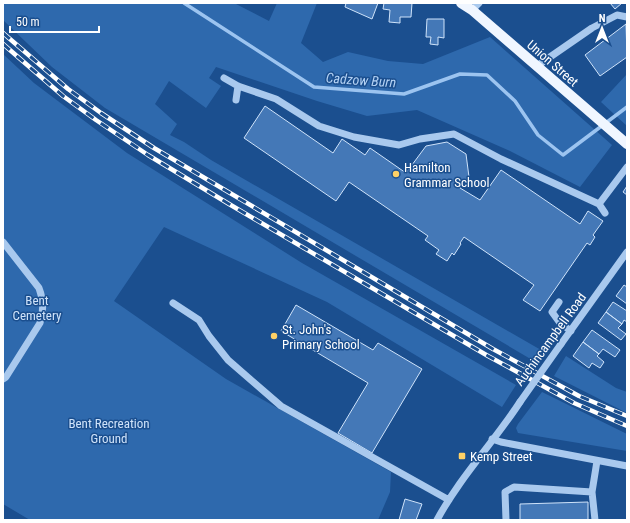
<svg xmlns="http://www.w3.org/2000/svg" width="630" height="523" font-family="'Roboto Condensed',sans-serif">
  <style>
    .green { fill: #2e69ad }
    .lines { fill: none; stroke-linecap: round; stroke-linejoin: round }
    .stream { stroke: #9cc4f0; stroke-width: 3.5 }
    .building { fill: #4478b7; stroke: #cfe3fa }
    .minor { stroke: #a9c9ee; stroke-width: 7 }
    .major { stroke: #f0f6ff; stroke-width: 10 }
    .rail-casing { stroke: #fff; stroke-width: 4.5 }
    .rail { stroke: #1b4f8f; stroke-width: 3; stroke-dasharray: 9; stroke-linecap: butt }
    .minor-bridge { stroke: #a9c9ee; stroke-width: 7 }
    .poi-dot { fill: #ffd166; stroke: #1b4f8f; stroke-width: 1.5 }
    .labels { text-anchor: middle; stroke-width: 3; stroke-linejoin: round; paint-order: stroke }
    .street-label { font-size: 13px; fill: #fff; stroke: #1b4f8f }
    .poi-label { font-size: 13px; fill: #fff; stroke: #1b4f8f; text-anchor: start }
    .park-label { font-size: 13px; fill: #cfe3fa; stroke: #1b4f8f }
    .water-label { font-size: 14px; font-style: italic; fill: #b5d3f5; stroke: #1b4f8f }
  </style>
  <rect width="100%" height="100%" fill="#1b4f8f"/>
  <path class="green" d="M 3,3 L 234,3 L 269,21 L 277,3 L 317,3 L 301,43 L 323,62 L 348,52 L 388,61 L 423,64 L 490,37 L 612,145 L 580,187 L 510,151 L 417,110 L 367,116 L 317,101 L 216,67 L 209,78 L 221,86 L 206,108 L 169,81 L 155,104 L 177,124 L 170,135 L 184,142 L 211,160 L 541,350 L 534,361 L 105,108 L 52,67 L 3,20 Z
    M 3,54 L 34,83 L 127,153 L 302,263 L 516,385 L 502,407 L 327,302 L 164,227 L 114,301 L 226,379 L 391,472 L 390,492 L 378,520 L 30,520 L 3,504 Z
    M 627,74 L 627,126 L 601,102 Z
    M 566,356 L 616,388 L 627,392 L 627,413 L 554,376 Z
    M 542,392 L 627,434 L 627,451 L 518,433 L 516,428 L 518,424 Z"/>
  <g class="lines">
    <path class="stream" d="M 184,3 L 314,87 L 404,94 L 460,74 L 487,75 L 515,101 L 538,135 L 563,155 L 627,107"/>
  </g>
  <path class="building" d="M 346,3 L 378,3 L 372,19 L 345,7 Z
    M 384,3 L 412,3 L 411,17 L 400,17 L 400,23 L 389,22 L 390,10 L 383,9 Z
    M 610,3 L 622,3 L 615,9 Z
    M 427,19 L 444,19 L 444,38 L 438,37 L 438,45 L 430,44 L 431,37 L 426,37 Z
    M 626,24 L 627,57 L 600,76 L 585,55 Z
    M 265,106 L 333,153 L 342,139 L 365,155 L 370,148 L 406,173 L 426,146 L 447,142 L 466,154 L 469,177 L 460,188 L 480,200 L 501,170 L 580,224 L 588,211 L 603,221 L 593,235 L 595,237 L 590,245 L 587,243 L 540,311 L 523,300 L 534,285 L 464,237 L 460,243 L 461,244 L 454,255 L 452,253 L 447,261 L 436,254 L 439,250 L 425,240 L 428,236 L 349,182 L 336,201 L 244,138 Z
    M 627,186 L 627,195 L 623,192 Z
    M 624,285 L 627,287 L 627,304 L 616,296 Z
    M 613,302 L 627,311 L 627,322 L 624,320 L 622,324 L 606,312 Z
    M 296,305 L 373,350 L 378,343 L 422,369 L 372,453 L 338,433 L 368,383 L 281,331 Z
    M 606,312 L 622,324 L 618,328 L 626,334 L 621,340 L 598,323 Z
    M 592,330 L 620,350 L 615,357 L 603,349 L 599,354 L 583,342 Z
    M 583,342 L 599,354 L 597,356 L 604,362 L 600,368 L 592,363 L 589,368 L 573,356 Z
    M 405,499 L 422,504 L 416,520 L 399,520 Z
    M 588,502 L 588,520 L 520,520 L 520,504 Z"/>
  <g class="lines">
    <path class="minor" d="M 472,10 L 479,3
      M 537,66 L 592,28 L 617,15 L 627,17
      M 224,78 L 238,86 L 276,99 L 319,126 L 354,137 L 399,145 L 420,139 L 454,134 L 501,159 L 599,204
      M 236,100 L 238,86
      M 605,213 L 599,204 L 627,167
      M 3,242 L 39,288 C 44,301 44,311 40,323 L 6,377 L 3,379
      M 559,302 L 552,312 L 560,323 L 571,331
      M 173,303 L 199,320 L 209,336 L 228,360 L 281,406 L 449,500
      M 561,344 L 627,252
      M 492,439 L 501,442 L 627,466
      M 437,520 C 460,477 494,442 520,402
      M 506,520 L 505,492 L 514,487 L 592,492
      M 595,520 L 592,492 L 597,461"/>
    <path class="major" d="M 461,3 L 472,10 L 627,144"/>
    <g class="rail-casing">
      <path id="rail" d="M 3,33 L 68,89 L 101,113 L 154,148 L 493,349 L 579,396 L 627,416
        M 3,44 L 63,96 L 96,120 L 148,155 L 229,204 L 488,356 L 574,403 L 627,426"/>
    </g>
    <use href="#rail" class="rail"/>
    <path class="minor-bridge" d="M 520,402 L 561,344"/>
  </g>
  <g class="poi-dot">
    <circle cx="396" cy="174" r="4"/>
    <circle cx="274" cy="336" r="4"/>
    <rect x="458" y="452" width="8" height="8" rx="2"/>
  </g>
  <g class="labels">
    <g class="street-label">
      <text transform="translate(553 63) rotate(41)" y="5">Union Street</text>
      <text transform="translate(550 339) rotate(-54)" y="5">Auchincampbell Road</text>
    </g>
    <g class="poi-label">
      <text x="404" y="172">Hamilton<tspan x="404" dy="15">Grammar School</tspan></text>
      <text x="282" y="334">St. John's<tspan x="282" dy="15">Primary School</tspan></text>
      <text x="470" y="461">Kemp Street</text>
    </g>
    <g class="park-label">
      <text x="37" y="305">Bent<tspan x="37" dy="15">Cemetery</tspan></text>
      <text x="109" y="428">Bent Recreation<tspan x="109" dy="15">Ground</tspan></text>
    </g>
    <g class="water-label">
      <text transform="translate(361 80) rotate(4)" y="5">Cadzow Burn</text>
    </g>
  </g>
  <rect width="630" height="523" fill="none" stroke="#ffffff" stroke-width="8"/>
  <g transform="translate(602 28)" stroke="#1b4f8f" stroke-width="3" paint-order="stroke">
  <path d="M0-3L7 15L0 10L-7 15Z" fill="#ffffff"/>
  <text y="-6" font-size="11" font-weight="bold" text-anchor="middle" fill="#ffffff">N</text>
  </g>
  <path d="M10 26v6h89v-6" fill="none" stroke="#ffffff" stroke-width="2"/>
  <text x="16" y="26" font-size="12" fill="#ffffff" stroke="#1b4f8f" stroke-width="3" paint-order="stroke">50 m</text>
</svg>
